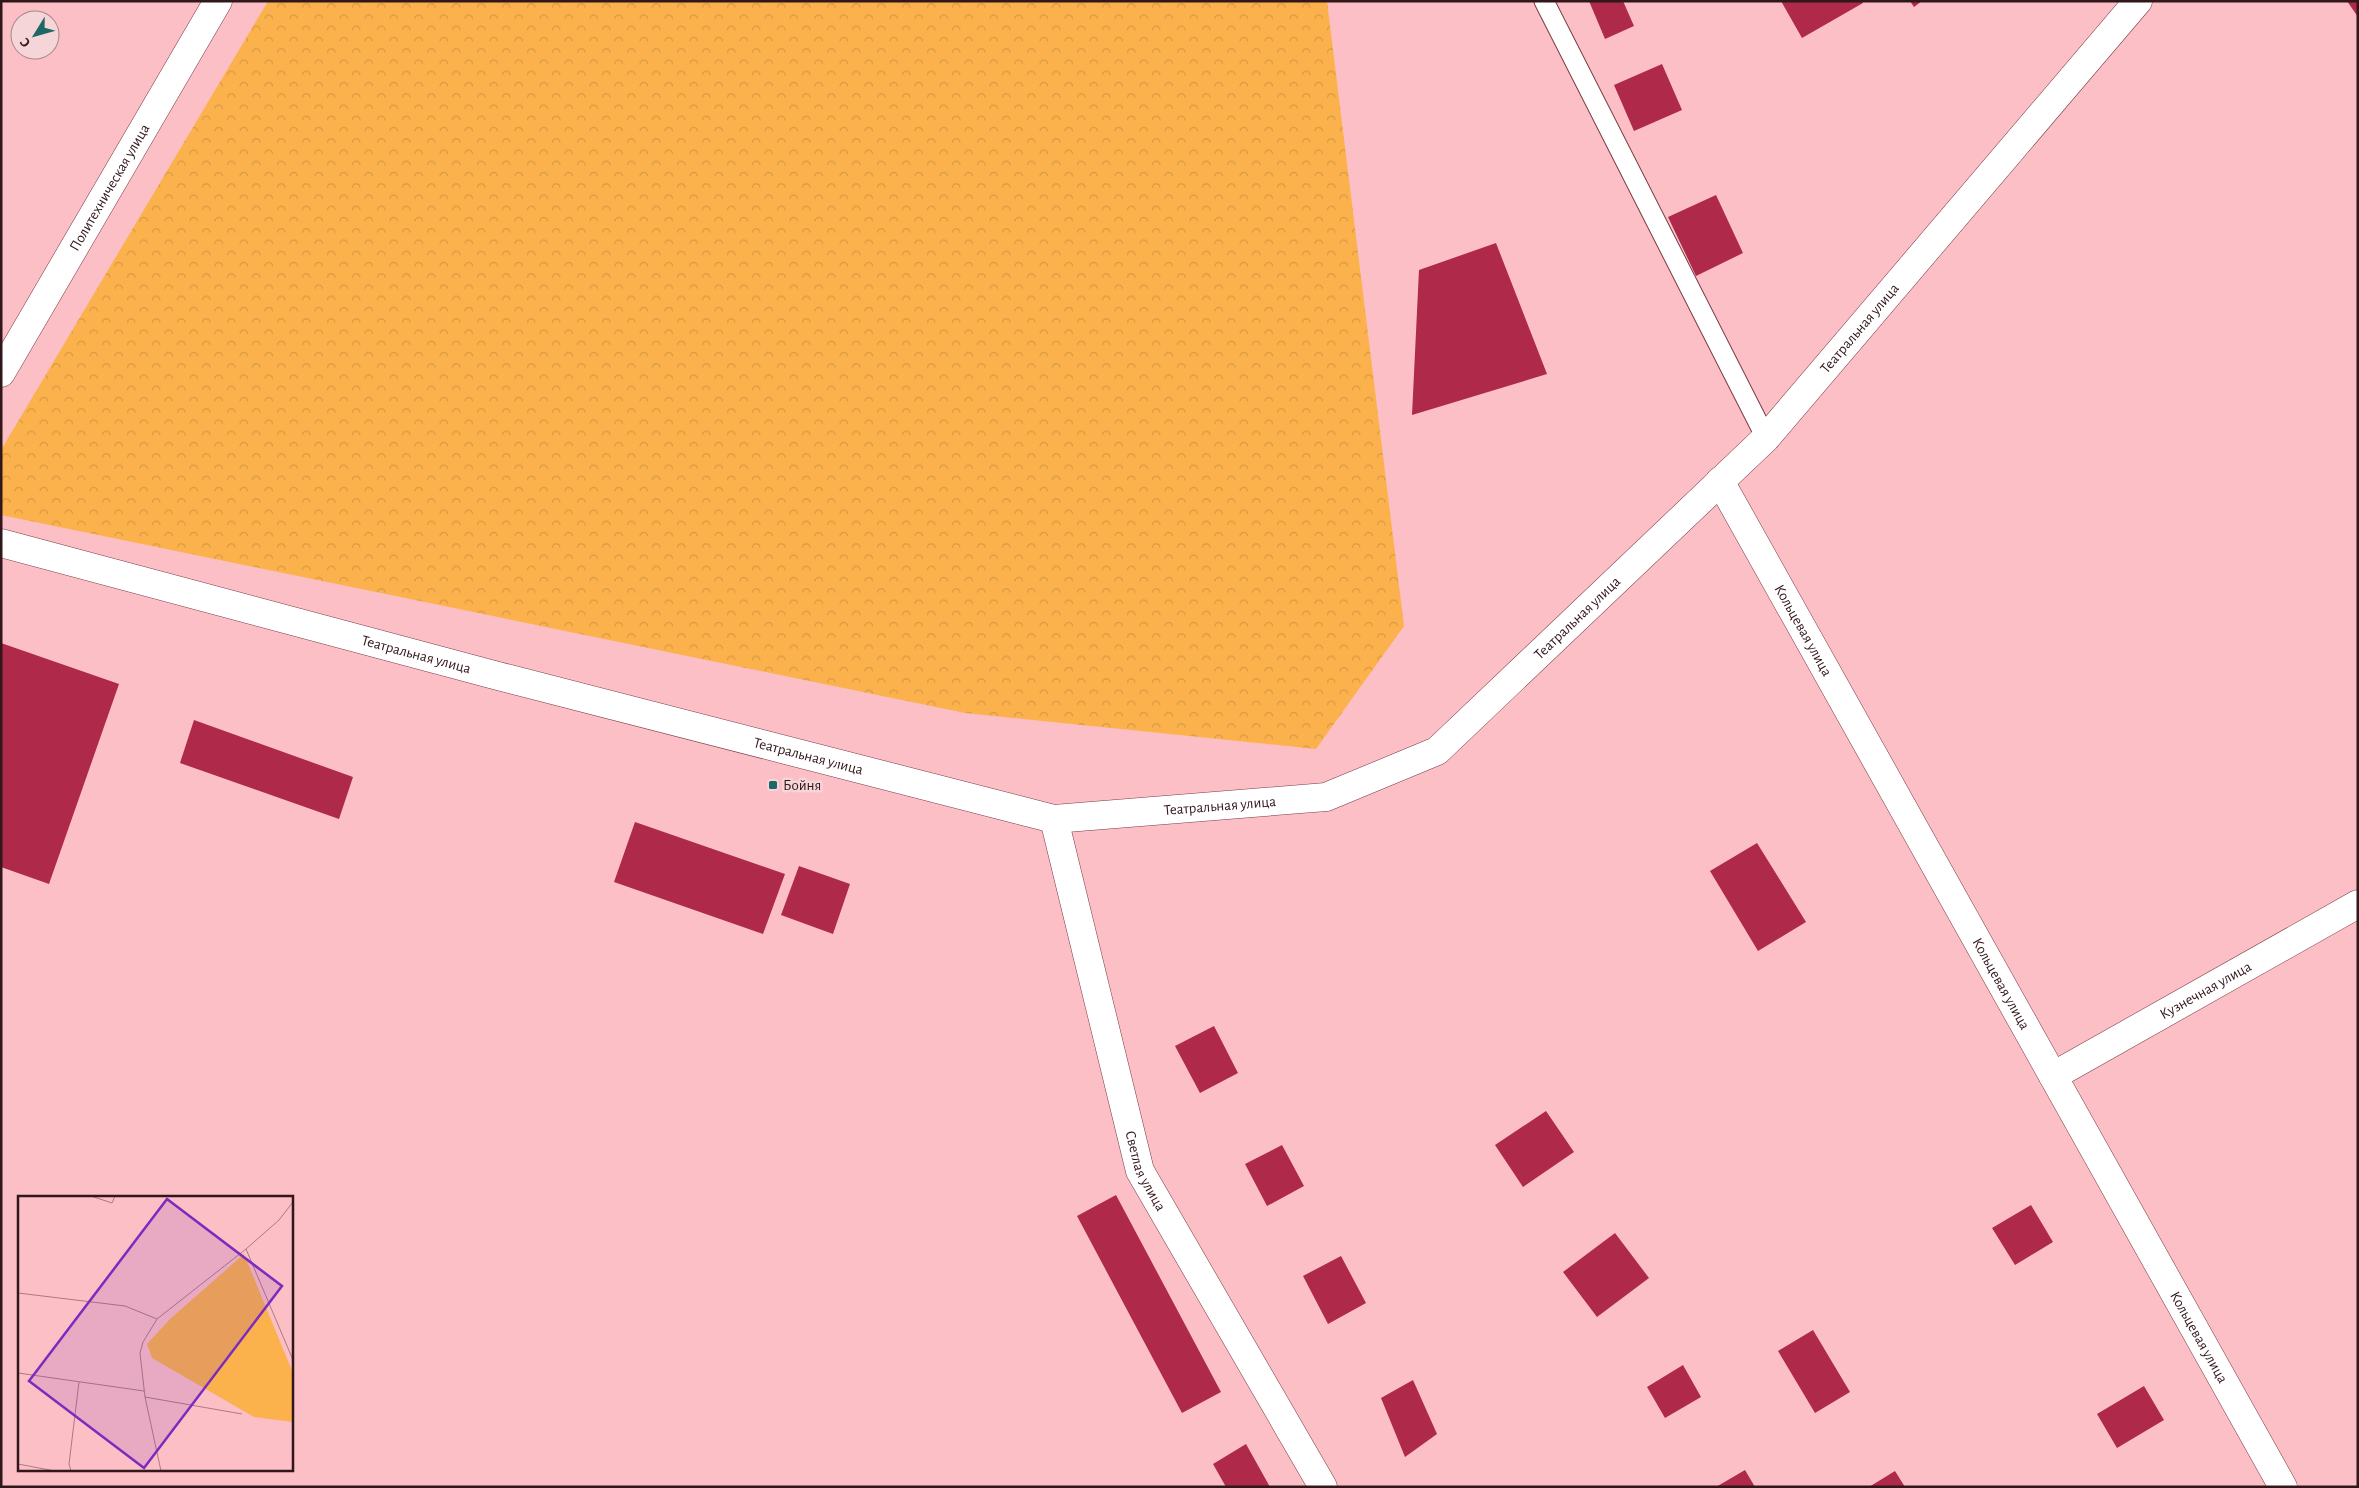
<svg xmlns="http://www.w3.org/2000/svg" width="2359" height="1488" font-family="'Alegreya Sans',sans-serif">
  <style>
    .forest { fill: url(#forest-crowns) }
    .building { fill: #ae294a }
    .lines { fill: none; stroke-linecap: round; stroke-linejoin: round }
    .service-casing { stroke: #7a3b45; stroke-width: 21 }
    .minor-casing { stroke: #7a3b45; stroke-width: 29 }
    .tertiary-casing { stroke: #7a3b45; stroke-width: 29 }
    .secondary-casing { stroke: #7a3b45; stroke-width: 29 }
    .service { stroke: #fff; stroke-width: 19 }
    .minor { stroke: #fff; stroke-width: 28 }
    .tertiary { stroke: #fff; stroke-width: 28 }
    .secondary { stroke: #fff; stroke-width: 28 }
    .poi-dot { fill: #1c6866; stroke: #f5d5d8; stroke-width: 2 }
    .labels { text-anchor: middle; stroke-width: 5; stroke-linejoin: round; paint-order: stroke }
    .street-label { font-size: 15px; fill: #31161a; stroke: #f5d5d8 }
    .poi-label { font-size: 15px; fill: #31161a; stroke: #f5d5d8; text-anchor: start }
    .inset-road { fill: none; stroke: #ab7b81; stroke-width: 1 }
    .view { fill: #7b2cbf; fill-opacity: 0.15; stroke: #7b2cbf; stroke-width: 2.5 }
    .inset-edge { fill: none; stroke: #31161a; stroke-width: 2.5 }
  </style>
  <defs>
    <pattern id="forest-crowns" width="20" height="18" patternUnits="userSpaceOnUse" patternTransform="scale(1.25)"><rect width="20" height="18" fill="#fbb24d"/><path d="M2 6a3 3 0 1 1 6 0M12 15a3 3 0 1 1 6 0" fill="none" stroke="#d89843"/></pattern>
  </defs>
  <rect width="100%" height="100%" fill="#fcbfc5"/>
  <path class="forest" d="M 268,1 L 1327,1 L 1404,626 L 1316,749 L 965,713 L 1,515 L 1,450 Z"/>
  <path class="building" d="M 1589,1 L 1623,1 L 1634,26 L 1605,39 Z
    M 1781,1 L 1862,1 L 1863,3 L 1802,38 Z
    M 1910,1 L 1922,1 L 1914,7 Z
    M 2347,1 L 2358,1 L 2358,17 Z
    M 1662,64 L 1682,110 L 1634,131 L 1614,85 Z
    M 1716,195 L 1743,253 L 1696,276 L 1668,217 Z
    M 1496,243 L 1547,374 L 1412,415 L 1419,270 Z
    M 1,643 L 119,684 L 49,884 L 1,867 Z
    M 194,720 L 353,777 L 339,819 L 180,763 Z
    M 635,822 L 785,874 L 763,934 L 614,882 Z
    M 1757,843 L 1806,922 L 1758,951 L 1710,871 Z
    M 799,866 L 850,884 L 833,934 L 781,915 Z
    M 1214,1026 L 1238,1073 L 1200,1093 L 1175,1046 Z
    M 1546,1111 L 1574,1152 L 1523,1187 L 1495,1145 Z
    M 1282,1145 L 1304,1186 L 1267,1206 L 1245,1164 Z
    M 1116,1195 L 1221,1392 L 1182,1413 L 1077,1216 Z
    M 2031,1205 L 2053,1242 L 2015,1265 L 1992,1228 Z
    M 1615,1233 L 1649,1278 L 1597,1317 L 1563,1272 Z
    M 1341,1256 L 1366,1303 L 1328,1324 L 1303,1276 Z
    M 1813,1330 L 1850,1392 L 1815,1413 L 1778,1351 Z
    M 1683,1365 L 1701,1397 L 1665,1418 L 1647,1387 Z
    M 1413,1380 L 1437,1434 L 1405,1457 L 1381,1398 Z
    M 2144,1386 L 2164,1420 L 2117,1448 L 2097,1414 Z
    M 1246,1444 L 1270,1487 L 1226,1487 L 1213,1464 Z
    M 1745,1470 L 1755,1487 L 1716,1487 Z
    M 1895,1471 L 1905,1487 L 1869,1487 Z"/>
  <g class="lines">
    <g class="service-casing">
      <path id="service" d="M 1544,1 L 1766,438"/>
    </g>
    <g class="minor-casing">
      <g id="minor">
        <path id="s1" d="M 1,373 L 218,1"/>
        <path id="s2" d="M 1054,819 L 1140,1171 L 1323,1487"/>
        <path id="s3" d="M 2053,1076 L 2358,904"/>
      </g>
    </g>
    <g class="tertiary-casing">
      <g id="tertiary">
        <path id="s4" d="M 1720,481 L 2283,1487"/>
      </g>
    </g>
    <g class="secondary-casing">
      <g id="secondary">
        <path id="s5" d="M 1,543 L 498,676 L 1054,819 L 1326,797 L 1437,751 L 1766,438 L 2138,1"/>
      </g>
    </g>
    <use href="#service" class="service"/>
    <use href="#minor" class="minor"/>
    <use href="#tertiary" class="tertiary"/>
    <use href="#secondary" class="secondary"/>
  </g>
  <rect class="poi-dot" x="768" y="780" width="10" height="10" rx="2.5"/>
  <g class="labels">
    <g class="street-label">
      <text dy="5" stroke="none"><textPath href="#s1" startOffset="215">Политехническая улица</textPath></text>
      <text dy="5" stroke="none"><textPath href="#s5" startOffset="2080">Театральная улица</textPath></text>
      <text dy="5" stroke="none"><textPath href="#s5" startOffset="1675">Театральная улица</textPath></text>
      <text dy="5" stroke="none"><textPath href="#s4" startOffset="171">Кольцевая улица</textPath></text>
      <text dy="5" stroke="none"><textPath href="#s5" startOffset="430">Театральная улица</textPath></text>
      <text dy="5" stroke="none"><textPath href="#s5" startOffset="835">Театральная улица</textPath></text>
      <text dy="5" stroke="none"><textPath href="#s5" startOffset="1255">Театральная улица</textPath></text>
      <text dy="5" stroke="none"><textPath href="#s4" startOffset="576">Кольцевая улица</textPath></text>
      <text dy="5" stroke="none"><textPath href="#s3" startOffset="175">Кузнечная улица</textPath></text>
      <text dy="5" stroke="none"><textPath href="#s2" startOffset="364">Светлая улица</textPath></text>
      <text dy="5" stroke="none"><textPath href="#s4" startOffset="981">Кольцевая улица</textPath></text>
    </g>
    <g class="poi-label">
      <text x="783" y="790">Бойня</text>
    </g>
  </g>
  <g transform="translate(18 1196)">
    <rect width="275" height="275" fill="#fcbfc5"/>
    <path d="M 226,58 L 275,177 L 275,226 L 236,221 L 134,162 L 129,148 L 152,123 Z" fill="#fbb24d"/>
    <path class="inset-road" d="M 73,0 L 94,7 L 97,0M 228,53 L 275,164M 0,97 L 107,110 L 139,123M 0,177 L 126,195M 127,201 L 224,218M 0,268 L 37,275M 53,275 L 51,268 L 61,186M 143,275 L 127,201 L 122,157 L 125,146 L 139,123 L 228,53 L 261,24 L 275,6"/>
    <path class="view" d="M 149,3 L 264,90 L 126,272 L 11,185 Z"/>
    <rect width="275" height="275" class="inset-edge"/>
  </g>
  <rect width="2359" height="1488" fill="none" stroke="#31161a" stroke-width="5"/>
  <g transform="translate(35 35) rotate(233)"><circle r="24" fill="#f5d5d8" stroke="#a7898c"/>
  <path d="M0-4L9 19L0 12L-9 19Z" fill="#1c6866"/>
  <text y="-8" font-size="14" font-weight="bold" text-anchor="middle" fill="#31161a">С</text>
  </g>
</svg>
